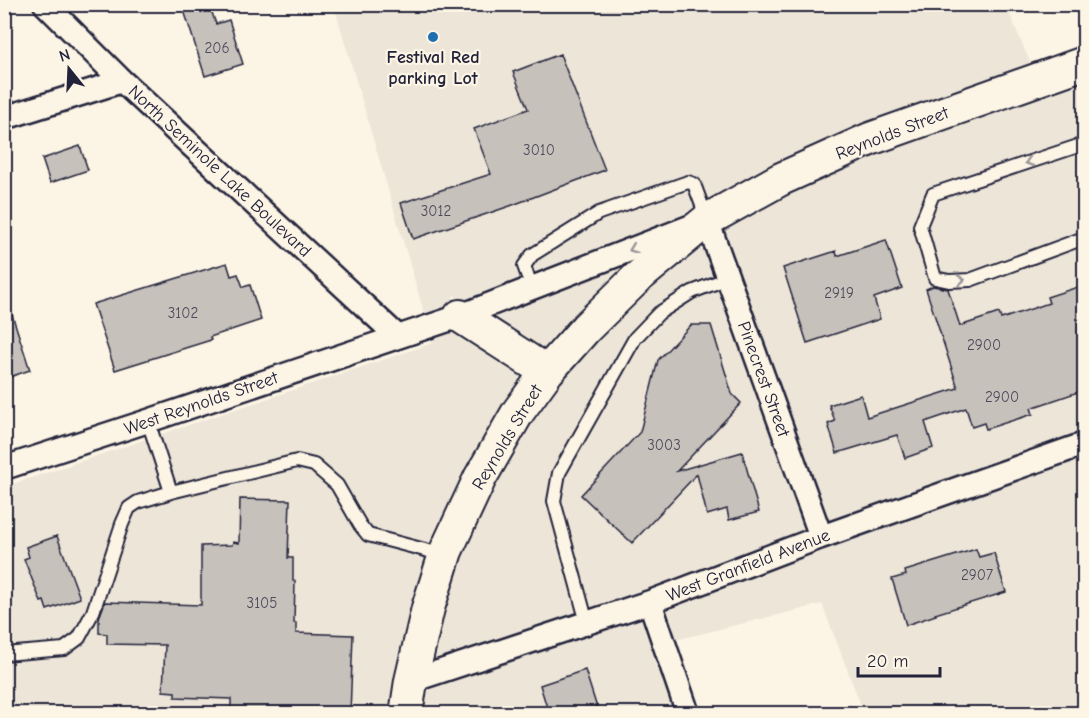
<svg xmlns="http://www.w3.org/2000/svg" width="1089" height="718" font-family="'Comic Neue',sans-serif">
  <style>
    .built { fill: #ece5d8 }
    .building { fill: #c6c1bb; stroke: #22223b; stroke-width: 1.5 }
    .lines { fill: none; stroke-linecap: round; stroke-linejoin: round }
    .service-casing { stroke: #22223b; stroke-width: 16 }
    .minor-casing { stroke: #22223b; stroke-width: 27 }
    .secondary-casing { stroke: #22223b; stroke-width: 36 }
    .service { stroke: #fcf5e5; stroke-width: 12 }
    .minor { stroke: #fcf5e5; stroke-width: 22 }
    .secondary { stroke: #fcf5e5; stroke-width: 32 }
    .oneway { stroke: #9a9698 }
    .poi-dot { fill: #1f6fb2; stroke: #fcf5e5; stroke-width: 2 }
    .labels { text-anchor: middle; stroke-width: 4.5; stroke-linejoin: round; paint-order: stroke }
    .number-label { font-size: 15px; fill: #4b4a5b }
    .poi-label { font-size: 18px; font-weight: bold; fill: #22223b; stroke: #fcf5e5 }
    .street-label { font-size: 18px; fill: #22223b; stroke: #fcf5e5 }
  </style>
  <rect width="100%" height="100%" fill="#fcf5e5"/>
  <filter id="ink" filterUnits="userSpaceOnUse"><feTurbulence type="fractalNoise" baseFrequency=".0167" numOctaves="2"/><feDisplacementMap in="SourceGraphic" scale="12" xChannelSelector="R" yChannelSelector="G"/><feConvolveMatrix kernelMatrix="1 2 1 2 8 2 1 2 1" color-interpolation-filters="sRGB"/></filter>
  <g filter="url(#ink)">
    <path class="built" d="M 334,5 L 1006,5 L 1031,65 L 864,124 L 775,164 L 711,200 L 709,199 L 688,213 L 689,216 L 626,266 L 577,316 L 544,353 L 454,295 L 441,321 L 525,376 L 392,713 L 13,713 L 4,682 L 4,487 L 433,343 Z
      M 1084,81 L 1084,713 L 864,713 L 822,604 L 663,643 L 696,713 L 421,714 L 424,686 L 442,613 L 460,558 L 493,486 L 530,421 L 551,393 L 553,393 L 559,382 L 597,340 L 646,291 L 716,234 L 788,193 L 876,153 Z"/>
    <path class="building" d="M 182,4 L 209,4 L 216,24 L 229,20 L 243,64 L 205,76 Z
      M 560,54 L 605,170 L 510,206 L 413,239 L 401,203 L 491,174 L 474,129 L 528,109 L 513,72 Z
      M 80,146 L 88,170 L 50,183 L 42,159 Z
      M 886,240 L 902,288 L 874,298 L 880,319 L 807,343 L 783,268 L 836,251 L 837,256 Z
      M 227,263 L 231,276 L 238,274 L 243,287 L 250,285 L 261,320 L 210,337 L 211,340 L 115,370 L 93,304 Z
      M 1084,285 L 1084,390 L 1031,408 L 1033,414 L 986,429 L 984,423 L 972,427 L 966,408 L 925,422 L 933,448 L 905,458 L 897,435 L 837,453 L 828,424 L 835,421 L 829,405 L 861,395 L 867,417 L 958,388 L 926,289 L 933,286 L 948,289 L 960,326 L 999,313 L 1001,319 L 1049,303 L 1047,297 Z
      M 9,305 L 30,370 L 4,379 L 4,306 Z
      M 691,325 L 711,325 L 732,394 L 741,403 L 677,471 L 742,452 L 759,512 L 729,520 L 727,509 L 707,515 L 697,474 L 632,543 L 581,495 L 640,432 L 658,360 Z
      M 240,499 L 290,500 L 288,558 L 293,558 L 293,581 L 295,581 L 294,623 L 296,623 L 296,633 L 353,635 L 350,714 L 231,714 L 231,699 L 175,697 L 175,692 L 163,691 L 165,645 L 107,644 L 107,634 L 99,633 L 99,618 L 105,602 L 201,605 L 201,546 L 232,545 L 233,542 L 239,543 Z
      M 57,536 L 80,598 L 47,610 L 44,601 L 41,602 L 24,559 L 29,557 L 26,547 Z
      M 976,549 L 979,557 L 994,553 L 1006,592 L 935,614 L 936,615 L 906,625 L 892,579 L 906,575 L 905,571 Z
      M 585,670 L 599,714 L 549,714 L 540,685 Z"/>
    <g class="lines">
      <g class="service-casing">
        <path id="service" d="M 1084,144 L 933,194 L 920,226 L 935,278 L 949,281 L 970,280 L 1084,238
          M 532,288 L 524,266 L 532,255 L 599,213 L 688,182 L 694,184 L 707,219
          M 148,421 L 171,492 L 297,461 L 314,465 L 337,485 L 360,525 L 368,535 L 444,555
          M 587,623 L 554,501 L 559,473 L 635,338 L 659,313 L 692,292 L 728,278
          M 4,654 L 64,649 L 79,638 L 93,612 L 122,524 L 129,508 L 138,502 L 171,492"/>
      </g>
      <g class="minor-casing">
        <path id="minor" d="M 45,4 L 122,81 L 397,336
          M 4,118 L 122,81
          M 4,468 L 148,421 L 460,316 L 707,220 L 821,537
          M 650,602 L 688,714
          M 411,681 L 650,602 L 821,537 L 1084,444"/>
      </g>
      <g class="secondary-casing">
        <path id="secondary" d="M 460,316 L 547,372
          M 406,714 L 411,681 L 428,608 L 446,551 L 480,478 L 518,412 L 547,372 L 586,328 L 637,278 L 707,220 L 781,179 L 870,139 L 1084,63"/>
      </g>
      <use href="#service" class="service"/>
      <use href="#minor" class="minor"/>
      <use href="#secondary" class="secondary"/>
    </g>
    <defs><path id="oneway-chevron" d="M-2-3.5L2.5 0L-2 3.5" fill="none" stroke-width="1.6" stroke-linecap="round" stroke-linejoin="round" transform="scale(1.5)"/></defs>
    <g class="oneway">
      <use href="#oneway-chevron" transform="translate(1029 162) rotate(162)"/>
      <use href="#oneway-chevron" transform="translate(633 249) rotate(159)"/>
      <use href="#oneway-chevron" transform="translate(961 280) rotate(-5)"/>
    </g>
  </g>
  <circle class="poi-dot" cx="433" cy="37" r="6"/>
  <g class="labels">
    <g class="number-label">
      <text x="217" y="53">206</text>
      <text x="539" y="155">3010</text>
      <text x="436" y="216">3012</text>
      <text x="839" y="298">2919</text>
      <text x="183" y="318">3102</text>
      <text x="984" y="350">2900</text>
      <text x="1002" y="402">2900</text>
      <text x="664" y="450">3003</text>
      <text x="977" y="580">2907</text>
      <text x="262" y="608">3105</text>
    </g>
    <g class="poi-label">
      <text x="433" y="63">Festival Red<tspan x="433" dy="21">parking Lot</tspan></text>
    </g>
    <g class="street-label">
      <text transform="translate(892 133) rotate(-21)" y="6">Reynolds Street</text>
      <text transform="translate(220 171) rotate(43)" y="6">North Seminole Lake Boulevard</text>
      <text transform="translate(764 379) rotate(70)" y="6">Pinecrest Street</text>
      <text transform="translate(201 403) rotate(-19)" y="6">West Reynolds Street</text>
      <text transform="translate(507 437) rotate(-59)" y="6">Reynolds Street</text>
      <text transform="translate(748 565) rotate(-21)" y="6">West Granfield Avenue</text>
    </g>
  </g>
  <rect width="1089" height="718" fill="none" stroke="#fcf5e5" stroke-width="24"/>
  <rect x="12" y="12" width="1065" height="694" fill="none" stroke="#22223b" stroke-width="2" filter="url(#ink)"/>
  <g transform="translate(69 69) rotate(342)" stroke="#fcf5e5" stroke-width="4.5" paint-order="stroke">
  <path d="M0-4.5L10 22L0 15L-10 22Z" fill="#22223b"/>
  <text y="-9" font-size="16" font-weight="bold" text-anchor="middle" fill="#22223b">N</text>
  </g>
  <path d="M858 667v9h82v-9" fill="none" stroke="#22223b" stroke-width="3"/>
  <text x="867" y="667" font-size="18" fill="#22223b" stroke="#fcf5e5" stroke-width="4.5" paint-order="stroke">20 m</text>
</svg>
